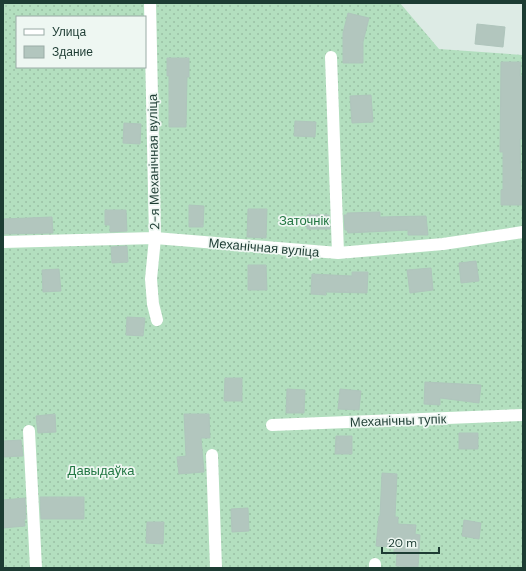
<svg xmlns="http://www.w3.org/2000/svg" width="526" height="571" font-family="'DM Sans',sans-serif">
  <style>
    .garden { fill: url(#garden-dots); fill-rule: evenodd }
    .building { fill: #b2c6be; stroke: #afc5bc }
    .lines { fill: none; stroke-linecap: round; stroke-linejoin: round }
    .minor { stroke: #fff; stroke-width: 12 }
    .labels { text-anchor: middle; stroke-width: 3.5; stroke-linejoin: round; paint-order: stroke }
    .street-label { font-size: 13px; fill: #1d3c33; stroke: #eef7f2 }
    .park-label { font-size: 13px; fill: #237743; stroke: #eef7f2 }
  </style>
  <defs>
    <pattern id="garden-dots" width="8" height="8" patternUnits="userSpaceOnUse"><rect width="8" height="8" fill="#b3dfbf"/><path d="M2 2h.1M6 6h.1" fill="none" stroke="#9ac0a5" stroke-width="1.8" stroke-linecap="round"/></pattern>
  </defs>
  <rect width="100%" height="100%" fill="#ddebe5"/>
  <path class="garden" d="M 3,3 L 400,3 L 439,49 L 523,55 L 523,568 L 3,568 ZM 17,17 L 145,17 L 145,67 L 17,67 Z"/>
  <path class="building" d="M 348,13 L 369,18 L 363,42 L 363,63 L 343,63 L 343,33 Z
    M 477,24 L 505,27 L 503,47 L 475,44 Z
    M 167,58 L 189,58 L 189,77 L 187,77 L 186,127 L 169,127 L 169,76 L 167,76 Z
    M 501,62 L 521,62 L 520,76 L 523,76 L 523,139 L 520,139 L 521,190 L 523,190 L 523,205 L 501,205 L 501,190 L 503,190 L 503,152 L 500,152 Z
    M 371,95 L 373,122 L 352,123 L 350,96 Z
    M 295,121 L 316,122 L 315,137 L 294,136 Z
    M 124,123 L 141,124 L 140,144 L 123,143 Z
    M 189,205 L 204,206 L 203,227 L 189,227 Z
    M 248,209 L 267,209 L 266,238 L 247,237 Z
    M 105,210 L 126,210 L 127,231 L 110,232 L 110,225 L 105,225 Z
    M 380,212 L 380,217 L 426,216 L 428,235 L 408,235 L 408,230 L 348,233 L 347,230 L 345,230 L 344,215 L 347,215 L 347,213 Z
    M 307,215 L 329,215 L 330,229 L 307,229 Z
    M 52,217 L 53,233 L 3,234 L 3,219 Z
    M 127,246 L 128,262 L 112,263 L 111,247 Z
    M 476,261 L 479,281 L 461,283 L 459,263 Z
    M 248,265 L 266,265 L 267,290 L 248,290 Z
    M 431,268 L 433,290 L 410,293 L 407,270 Z
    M 59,269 L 61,291 L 43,292 L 42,270 Z
    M 352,272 L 368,272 L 367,293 L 326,292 L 326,295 L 311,294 L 312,274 L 352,276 Z
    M 127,317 L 145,318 L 143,336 L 126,335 Z
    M 225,378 L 242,378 L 242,401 L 224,401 Z
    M 425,382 L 481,385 L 479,403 L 440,398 L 440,405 L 424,404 Z
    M 287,389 L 305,390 L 304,413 L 286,413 Z
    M 340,389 L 361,391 L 359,410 L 338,409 Z
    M 55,414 L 56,432 L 38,433 L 36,416 Z
    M 184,414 L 209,414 L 210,438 L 201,438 L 204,472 L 179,474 L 177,457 L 186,456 Z
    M 459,433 L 478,433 L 478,449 L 459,449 Z
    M 336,436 L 352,436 L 352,454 L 335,454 Z
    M 21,440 L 23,456 L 3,457 L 3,441 Z
    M 382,473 L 397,474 L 395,517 L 398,517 L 398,524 L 416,525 L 415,534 L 420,535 L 418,567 L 396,566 L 397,553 L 394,553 L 394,547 L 376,546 L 379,516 L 380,516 Z
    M 40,497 L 84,497 L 84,519 L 41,519 Z
    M 25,498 L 26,519 L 24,519 L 25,526 L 3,528 L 3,500 Z
    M 248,508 L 249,531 L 232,532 L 231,509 Z
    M 464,520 L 481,523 L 479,539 L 462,536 Z
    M 147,522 L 164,522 L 163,544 L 146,543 Z"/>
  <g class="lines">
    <path class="minor" d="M 150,3 L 155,238 L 151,279 L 153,304 L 157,320
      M 331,57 L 338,253
      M 3,242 L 155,238 L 338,253 L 443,244 L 523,232
      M 272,425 L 523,415
      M 29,431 L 36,568
      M 212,455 L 216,568
      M 375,568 L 375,564"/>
  </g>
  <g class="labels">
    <g class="street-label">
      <text transform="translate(153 162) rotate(-91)" y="5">2-я Механічная вуліца</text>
      <text transform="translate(264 247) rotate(5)" y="5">Механічная вуліца</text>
      <text transform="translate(398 420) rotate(-2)" y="5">Механічны тупік</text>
    </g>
    <g class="park-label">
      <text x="304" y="225">Заточнік</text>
      <text x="101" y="475">Давыдаўка</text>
    </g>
  </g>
  <rect width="526" height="571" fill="none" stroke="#1d3c33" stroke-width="8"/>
  <rect x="16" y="16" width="130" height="52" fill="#eef7f2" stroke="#9aaca6"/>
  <rect x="24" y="29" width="20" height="6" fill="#ffffff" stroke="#9aaca6"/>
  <text x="52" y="36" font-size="12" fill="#1d3c33">Улица</text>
  <rect x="24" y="46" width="20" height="12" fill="#b2c6be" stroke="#9aaca6"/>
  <text x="52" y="56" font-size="12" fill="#1d3c33">Здание</text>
  <path d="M382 547v6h57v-6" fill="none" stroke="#1d3c33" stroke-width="2"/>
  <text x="388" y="547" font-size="12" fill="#1d3c33" stroke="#eef7f2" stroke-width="3" paint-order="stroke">20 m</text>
</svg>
